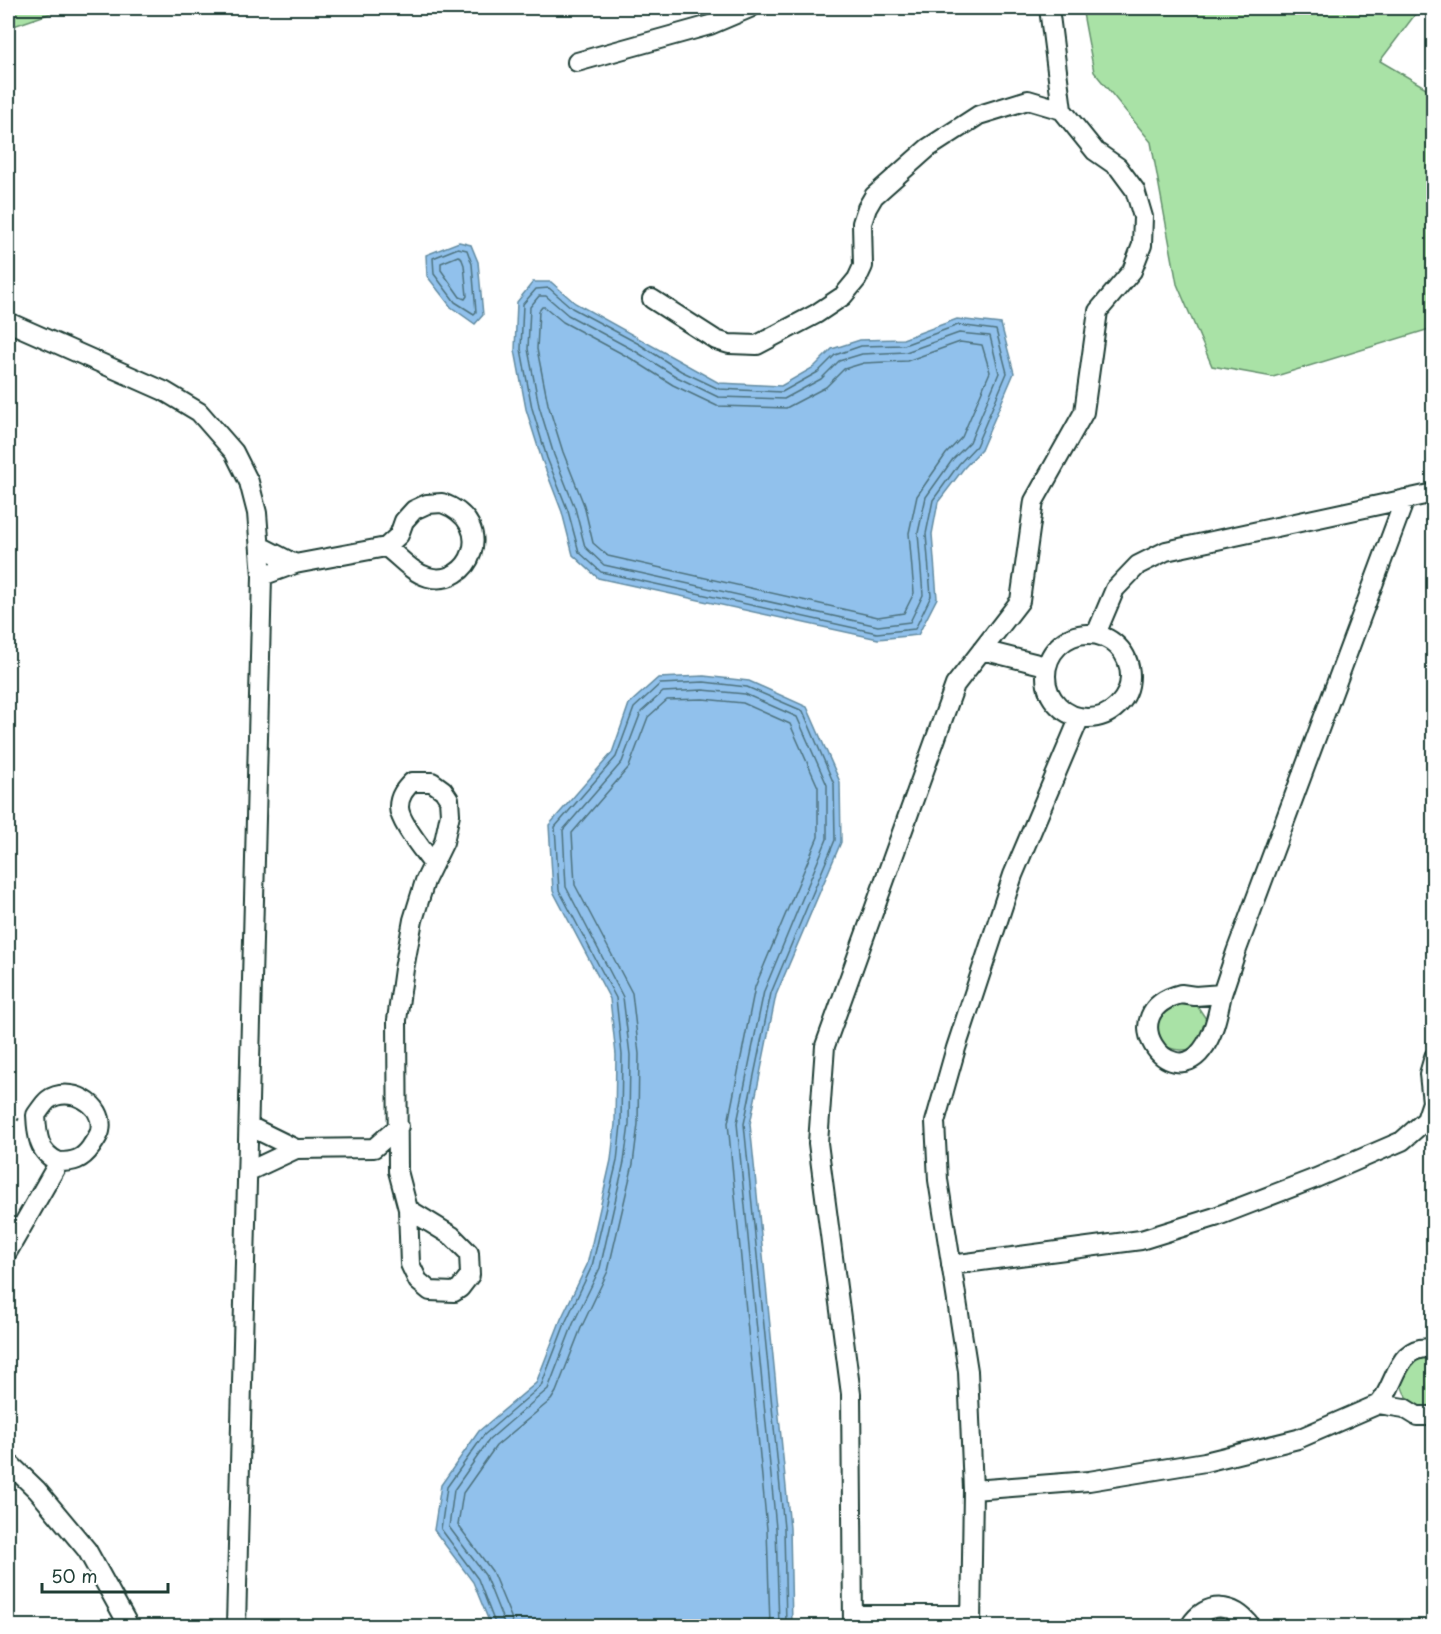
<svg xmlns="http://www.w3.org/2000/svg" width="1441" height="1634" font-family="'Playpen Sans',sans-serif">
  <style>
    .green { fill: #a9e2a6; stroke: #64906d; stroke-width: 1.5 }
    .water { fill: #91c1ec; stroke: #638ca2; stroke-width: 1.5 }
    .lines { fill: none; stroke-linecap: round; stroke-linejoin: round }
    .shore { stroke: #4d727e; stroke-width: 1.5 }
    .minor-casing { stroke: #1f3d34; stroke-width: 22 }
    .path { stroke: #1f3d34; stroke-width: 3; stroke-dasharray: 6 4.5; stroke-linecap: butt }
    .minor { stroke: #fff; stroke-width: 18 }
  </style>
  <rect width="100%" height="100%" fill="#fff"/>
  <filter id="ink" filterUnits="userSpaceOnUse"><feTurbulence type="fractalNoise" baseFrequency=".0167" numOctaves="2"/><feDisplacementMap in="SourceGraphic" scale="12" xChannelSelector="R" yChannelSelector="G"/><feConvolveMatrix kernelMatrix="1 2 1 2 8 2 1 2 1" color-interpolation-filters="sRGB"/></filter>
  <g filter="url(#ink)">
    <path class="green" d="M 8,8 L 66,8 L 8,28 Z
      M 1082,8 L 1420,8 L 1380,61 L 1433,92 L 1433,328 L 1273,377 L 1212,366 L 1177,284 L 1151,142 L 1094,72 Z
      M 1170,1001 L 1196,1004 L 1206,1019 L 1204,1037 L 1191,1049 C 1177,1052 1160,1049 1156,1032 C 1154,1027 1157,1019 1157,1013 Z
      M 1433,1357 L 1433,1407 C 1415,1410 1395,1392 1404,1373 C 1406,1367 1413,1362 1417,1358 Z
      M 1220,1616 L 1229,1617 L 1242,1626 L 1201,1626 L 1211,1618 Z"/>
    <path class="water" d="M 459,242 L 471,245 L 478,262 L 483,315 L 475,324 L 451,307 L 427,276 L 426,255 Z
      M 533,282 L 551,282 L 575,303 L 719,383 L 781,386 L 814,367 L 832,349 L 860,340 L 903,339 L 957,319 L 1001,324 L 1014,373 L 981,450 L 964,468 L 938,502 L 932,534 L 937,598 L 918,635 L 878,639 L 598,578 L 573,555 L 562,512 L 542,460 L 526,409 L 515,350 L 517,302 Z
      M 704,676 L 749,681 L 807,707 L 840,782 L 841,842 L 776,995 L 750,1124 L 790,1528 L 792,1626 L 491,1626 L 473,1582 L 434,1530 L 441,1485 L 479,1431 L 536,1383 L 561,1319 L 587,1265 L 611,1160 L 615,1124 L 616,1055 L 610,999 L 553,891 L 549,825 L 612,753 L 629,704 L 658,678 Z"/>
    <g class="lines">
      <path class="shore" d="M 458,248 L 467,250 L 472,264 L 476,312 L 474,314 L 455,302 L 434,274 L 433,258 Z
        M 458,256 L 461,257 L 464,265 L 467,296 L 465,299 L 460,297 L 441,270 L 441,263 Z
        M 549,288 L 572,308 L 639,344 L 681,371 L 719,389 L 782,392 L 818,372 L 835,355 L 861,346 L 904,345 L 958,325 L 996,330 L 1007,373 L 976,446 L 959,464 L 933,500 L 926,534 L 931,596 L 915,629 L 877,633 L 601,572 L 579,552 L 568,511 L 547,458 L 532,408 L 521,349 L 523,304 L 536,289 Z
        M 539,296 L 546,296 L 568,315 L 635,351 L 677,377 L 718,397 L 784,399 L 821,379 L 839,361 L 862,354 L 906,352 L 959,333 L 990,336 L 999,373 L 970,442 L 953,459 L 926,497 L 918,533 L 923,595 L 910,622 L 878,626 L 604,565 L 585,547 L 575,508 L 554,455 L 539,406 L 528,349 L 530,307 Z
        M 542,307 L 545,307 L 563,322 L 630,358 L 673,385 L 717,406 L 786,408 L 826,387 L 844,369 L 864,363 L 907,361 L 960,342 L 982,345 L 990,372 L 962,437 L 946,454 L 917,496 L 909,533 L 914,593 L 904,613 L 878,617 L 608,556 L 593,543 L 584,505 L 563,452 L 548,404 L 537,349 L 539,311 Z
        M 496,1626 L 478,1579 L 441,1529 L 447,1487 L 484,1435 L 541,1386 L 566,1321 L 592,1266 L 617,1161 L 621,1125 L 622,1055 L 616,998 L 559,890 L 555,827 L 616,757 L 634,708 L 660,684 L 704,682 L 747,687 L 803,711 L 834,784 L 835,840 L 771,993 L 744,1124 L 784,1528 L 786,1626
        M 504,1626 L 503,1620 L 485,1575 L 449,1527 L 454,1490 L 489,1440 L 548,1389 L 573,1324 L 600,1268 L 624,1162 L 629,1125 L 630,1055 L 623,997 L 566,887 L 563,830 L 622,762 L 641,712 L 663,692 L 703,690 L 745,694 L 797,717 L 827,785 L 827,839 L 764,991 L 737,1123 L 776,1528 L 779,1626
        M 513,1626 L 511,1617 L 492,1571 L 458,1525 L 463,1493 L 496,1446 L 551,1400 L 556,1392 L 581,1328 L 608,1271 L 633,1164 L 638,1124 L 639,1054 L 632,993 L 575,885 L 572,833 L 629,767 L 648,717 L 667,700 L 703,699 L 743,703 L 790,724 L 818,787 L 818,837 L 755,987 L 728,1123 L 767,1529 L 770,1626"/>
      <g class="minor-casing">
        <path id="minor" d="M 577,62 L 710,25 L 750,8
          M 652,299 L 716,340 L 729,344 L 757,345 L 816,314 L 843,296 L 857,279 L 863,266 L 862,223 L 867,208 L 874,196 L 928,148 L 979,115 L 1028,100 L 1062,110
          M 8,322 L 164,391 L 199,412 L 234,452 L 249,482 L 257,513 L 262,576 L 236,1626
          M 442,503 C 499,524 469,589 428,577 C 411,572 400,557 386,547 L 399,535 L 404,521 L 414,510 L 427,504 Z
          M 260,546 L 295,564
          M 262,576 L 295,564 L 386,547
          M1046 676a42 42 0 1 1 84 0a42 42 0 1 1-84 0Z
          M 1096,634 L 1115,589 L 1138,565 L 1166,551 L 1434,493
          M 982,650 L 1046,666
          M 1181,994 L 1195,996 L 1222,994 C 1218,1013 1214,1035 1202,1050 C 1170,1093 1111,1012 1181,994 Z
          M 1222,994 L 1236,952 L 1405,499
          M 1434,1057 L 1429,1074 L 1432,1102 L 1426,1120 L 1434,1117
          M 249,1126 L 296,1149
          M 249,1171 L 296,1149 L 374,1148 L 399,1126
          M 408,1209 L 452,1236 L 469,1253 L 470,1275 L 460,1288 L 454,1292 L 430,1291 L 418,1281 L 410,1264 L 408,1209 L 398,1171 L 397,1020 L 404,969 L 413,920 L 425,881 L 444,842 L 450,814 L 449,799 L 443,790 L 432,782 L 412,782 C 405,789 399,796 399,807 C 399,822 424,851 433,864
          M 8,1251 L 59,1162 C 73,1162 82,1160 91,1147 C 94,1142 99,1136 100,1131 C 106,1103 68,1085 48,1100 C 44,1103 40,1110 36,1115 C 37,1135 38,1153 59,1162
          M 951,1265 L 1141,1240 L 1215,1217 L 1316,1178 L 1402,1141 L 1426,1120
          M 1434,1349 C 1396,1342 1397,1385 1379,1404 L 1404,1408 L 1417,1416 L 1434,1416
          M 8,1462 L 37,1490 L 87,1550 L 129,1626
          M 973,1490 L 1089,1481 L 1205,1462 L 1298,1439 L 1379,1404
          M 853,1615 L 971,1615
          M 853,1626 L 851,1394 L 818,1143 L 825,1046 L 955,685 L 1020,601 L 1034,501 L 1084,412 L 1098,311 L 1132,271 L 1142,245 L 1143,217 L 1135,190 L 1118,167 L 1095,151 L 1062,110 L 1049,8
          M 971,1626 L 973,1490 L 968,1371 L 938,1180 L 935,1122 L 956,1048 L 1013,875 L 1080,717
          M 1190,1626 C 1206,1600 1234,1603 1251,1626"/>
      </g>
      <path class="path" d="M 8,1114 L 19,1120"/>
      <use href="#minor" class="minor"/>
    </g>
  </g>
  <rect width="1441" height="1634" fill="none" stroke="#fff" stroke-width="30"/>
  <rect x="15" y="15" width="1411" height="1604" fill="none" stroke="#1f3d34" stroke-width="2" filter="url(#ink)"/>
  <path d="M42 1583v9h126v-9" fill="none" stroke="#1f3d34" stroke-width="3"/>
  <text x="51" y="1583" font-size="18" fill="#1f3d34" stroke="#ffffff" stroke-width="4.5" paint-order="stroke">50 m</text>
</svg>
